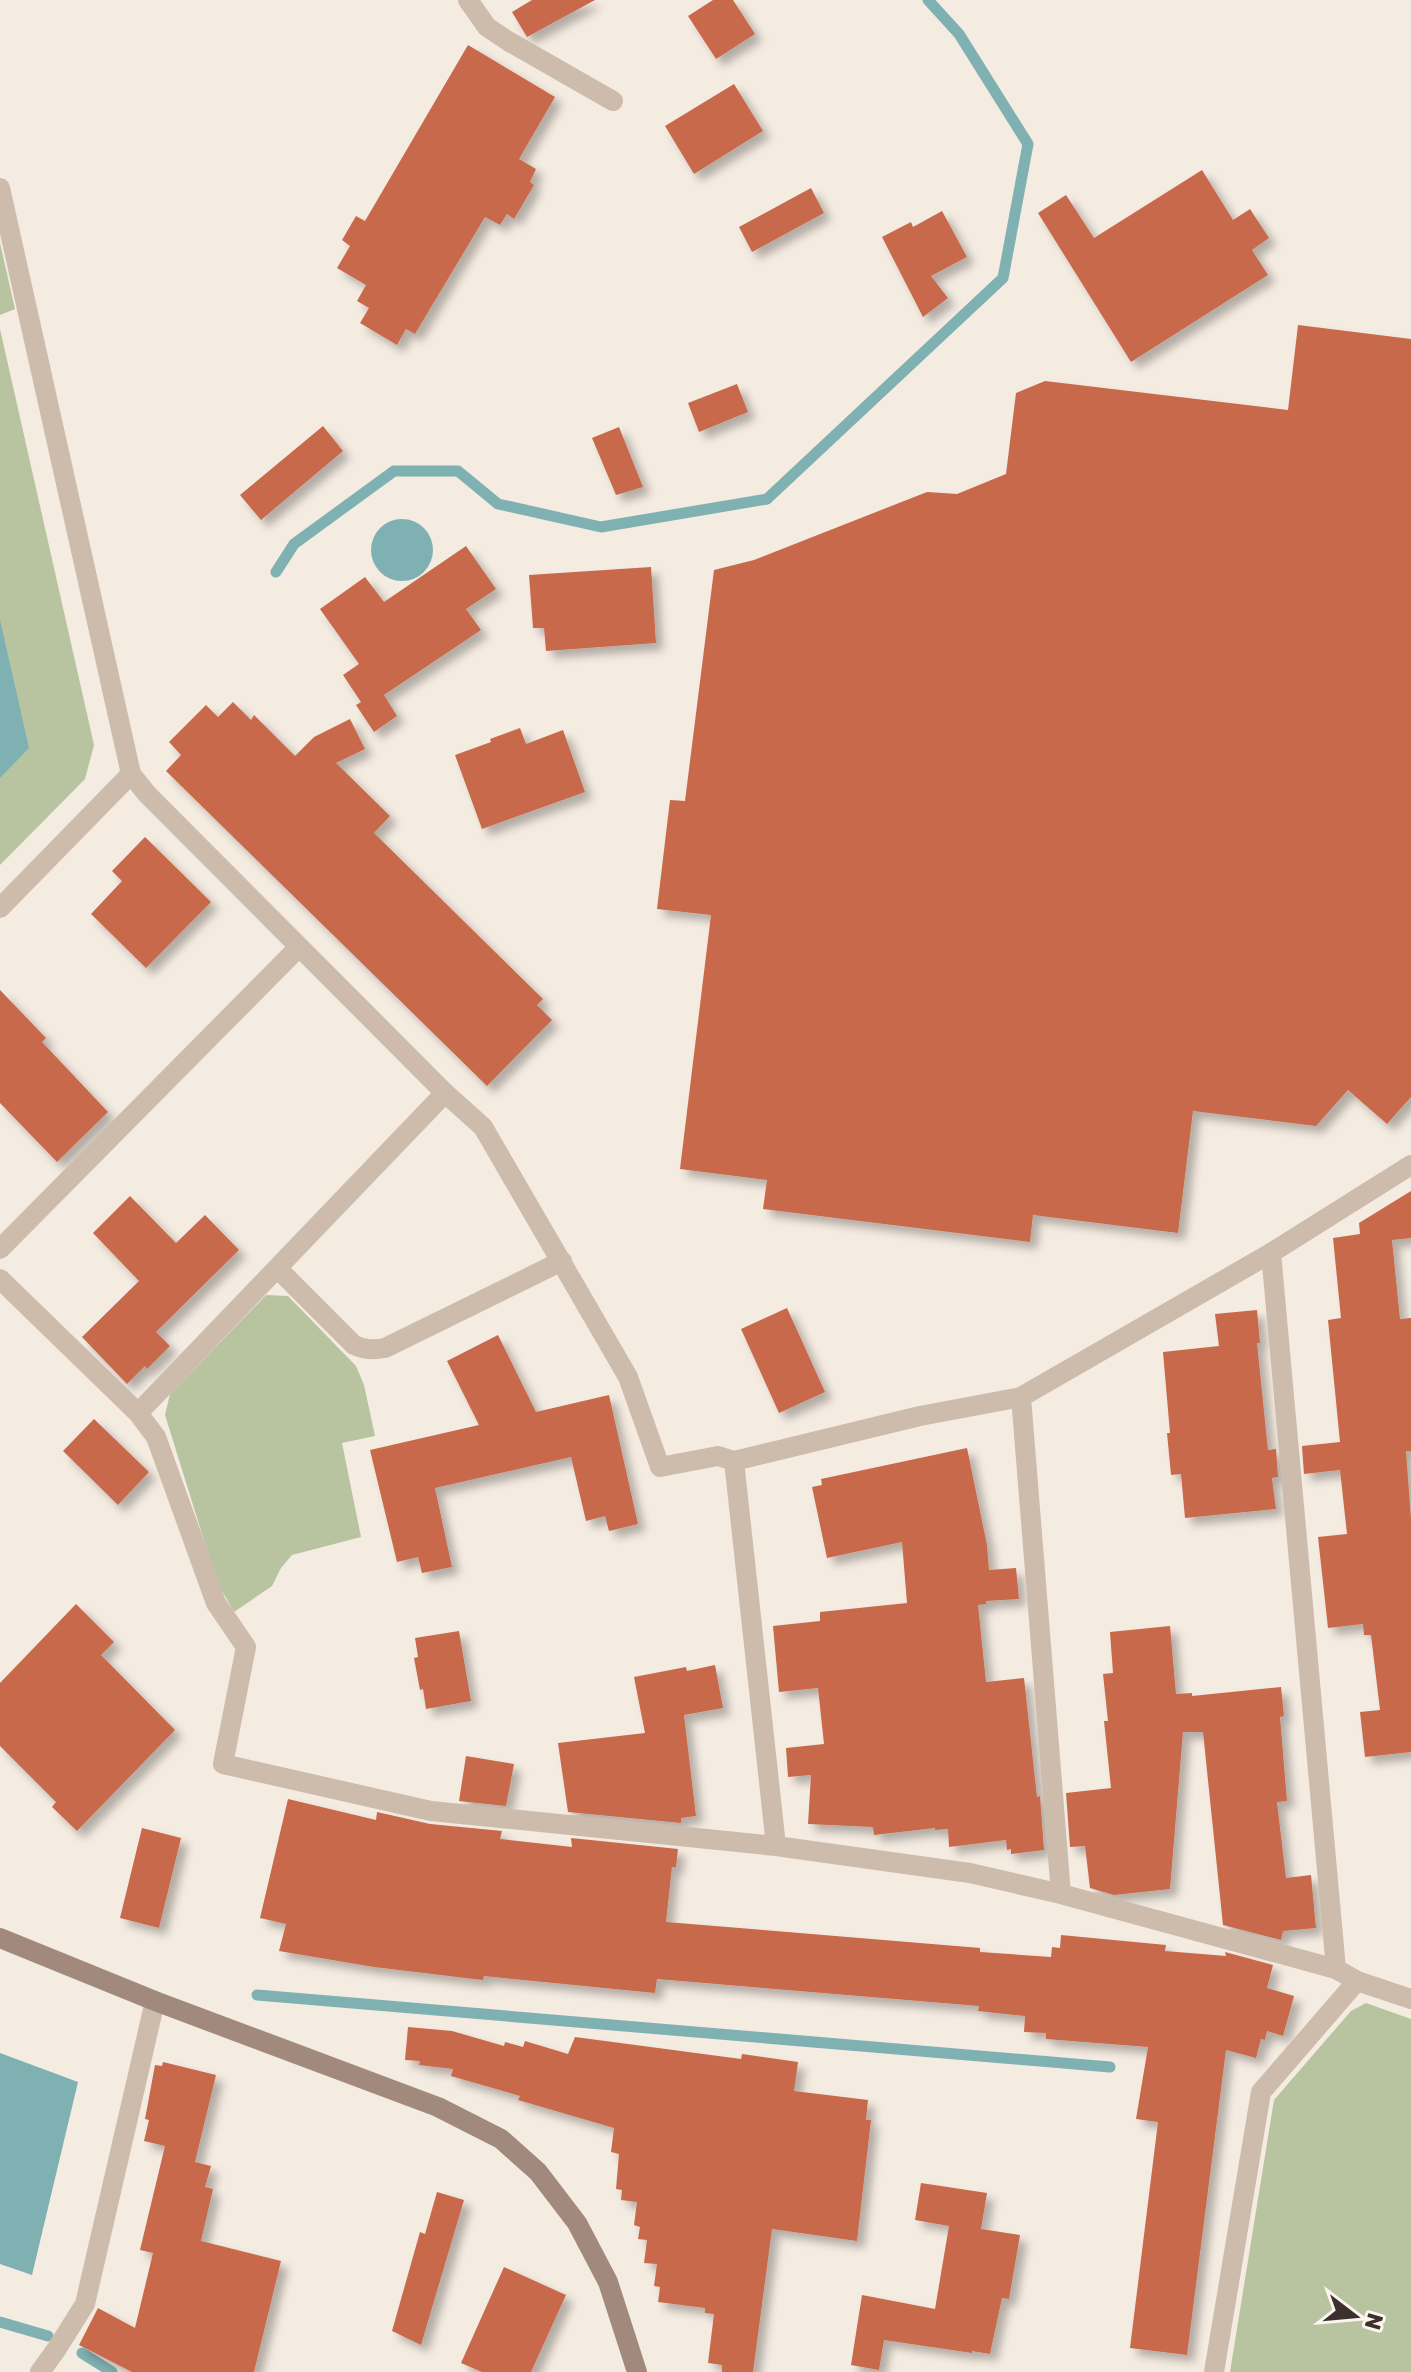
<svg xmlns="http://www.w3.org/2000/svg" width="1411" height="2372" font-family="Rubik,sans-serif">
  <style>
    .green { fill: #b8c4a0 }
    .water { fill: #7fb0b2 }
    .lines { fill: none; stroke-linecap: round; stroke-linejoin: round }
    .stream { stroke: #7fb0b2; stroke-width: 11 }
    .building { fill: #c8694b; filter: url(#shadow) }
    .street { stroke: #cdbbac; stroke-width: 20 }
    .secondary { stroke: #a18a7d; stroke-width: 20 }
  </style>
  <defs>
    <filter id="shadow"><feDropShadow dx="7" dy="7" stdDeviation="4" flood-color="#0004"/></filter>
  </defs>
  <rect width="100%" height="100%" fill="#f4ebe1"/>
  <path class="green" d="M 0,243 L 15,309 L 0,315 Z
    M 0,329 L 94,745 L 85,779 L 0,865 Z
    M 266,1295 L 288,1296 L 356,1366 L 364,1385 L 375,1436 L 342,1443 L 361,1537 L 292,1555 L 281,1568 L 272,1586 L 234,1612 L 217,1582 L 165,1415 L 170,1394 Z
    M 1366,2003 L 1411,2019 L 1411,2372 L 1230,2372 L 1274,2100 L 1351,2011 Z"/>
  <path class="water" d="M371 550a31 31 0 1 1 62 0a31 31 0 1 1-62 0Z
    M 0,620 L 29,748 L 0,778 Z
    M 0,2053 L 78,2082 L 32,2275 L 0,2264 Z"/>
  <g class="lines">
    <path class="stream" d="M 276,572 L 294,544 L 394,471 L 458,471 L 498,504 L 601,527 L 767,499 L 1003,278 L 1028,144 L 959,34 L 928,0
      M 257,1995 L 1110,2067
      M 0,2322 L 48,2336
      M 82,2353 L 112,2372"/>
  </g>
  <path class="building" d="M 532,0 L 595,0 L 527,37 L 512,12 Z
    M 713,0 L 733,0 L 755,34 L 716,59 L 688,16 Z
    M 468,45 L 555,97 L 519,159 L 536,169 L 530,182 L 534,185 L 514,219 L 507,214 L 500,225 L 485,217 L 415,334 L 406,329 L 397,345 L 360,323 L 369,308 L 357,301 L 366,285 L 337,268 L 350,246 L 342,240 L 356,216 L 365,221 Z
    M 734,84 L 763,131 L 694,174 L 665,126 Z
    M 1202,170 L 1233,220 L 1250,209 L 1269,238 L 1252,250 L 1268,275 L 1131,362 L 1038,213 L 1066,195 L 1094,238 Z
    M 811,188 L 824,213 L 752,252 L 739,227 Z
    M 942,211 L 967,257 L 931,276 L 948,298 L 923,317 L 882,237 L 911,222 L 913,227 Z
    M 1298,325 L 1411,339 L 1411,1097 L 1387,1124 L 1348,1090 L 1316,1126 L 1193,1111 L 1178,1233 L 1033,1215 L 1030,1242 L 763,1209 L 767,1180 L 680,1169 L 711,915 L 657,909 L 670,800 L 685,801 L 714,570 L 754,560 L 927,492 L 957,494 L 1006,474 L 1016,393 L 1045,381 L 1288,410 Z
    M 737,384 L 748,412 L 699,432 L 688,403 Z
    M 323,426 L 343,451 L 261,520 L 240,495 Z
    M 619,427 L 643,487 L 616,495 L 592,438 Z
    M 466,546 L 496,589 L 466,609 L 481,630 L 384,695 L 397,716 L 374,732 L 356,705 L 361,702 L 343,675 L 359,664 L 320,609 L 365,577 L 384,602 Z
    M 651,567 L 656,643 L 546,651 L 544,628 L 533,628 L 529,575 Z
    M 233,702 L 251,720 L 254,715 L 295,756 L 314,737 L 350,719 L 365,749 L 336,763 L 390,816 L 374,833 L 543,999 L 537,1005 L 552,1020 L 487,1086 L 166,771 L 181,755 L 169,742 L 206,705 L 218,717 Z
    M 520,728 L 526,744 L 563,730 L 585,792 L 482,829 L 455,755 L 491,742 L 490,739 Z
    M 145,837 L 211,902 L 146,968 L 91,914 L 122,881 L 112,871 Z
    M 0,990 L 46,1038 L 42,1042 L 108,1112 L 57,1162 L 0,1103 Z
    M 1411,1191 L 1411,1238 L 1392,1240 L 1400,1319 L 1411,1318 L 1411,1451 L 1406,1451 L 1411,1519 L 1411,1752 L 1365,1757 L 1360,1712 L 1380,1710 L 1371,1635 L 1364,1635 L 1363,1624 L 1328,1628 L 1318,1537 L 1347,1534 L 1340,1470 L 1304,1474 L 1302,1446 L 1340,1442 L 1328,1320 L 1341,1318 L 1333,1238 L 1360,1234 L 1359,1223 Z
    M 130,1196 L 176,1243 L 205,1215 L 239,1250 L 156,1332 L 170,1346 L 147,1369 L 145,1366 L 127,1384 L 82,1337 L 139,1281 L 93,1233 Z
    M 787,1308 L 825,1392 L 779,1413 L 741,1329 Z
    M 1257,1310 L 1260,1343 L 1257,1343 L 1268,1450 L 1276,1449 L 1278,1477 L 1272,1478 L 1276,1509 L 1185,1518 L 1181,1474 L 1171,1475 L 1167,1433 L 1170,1433 L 1163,1352 L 1219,1346 L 1215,1314 Z
    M 498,1335 L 536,1412 L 609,1395 L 638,1524 L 609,1531 L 605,1516 L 586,1521 L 571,1457 L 435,1488 L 452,1567 L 422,1573 L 418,1557 L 397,1562 L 370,1450 L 479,1425 L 447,1361 Z
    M 94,1419 L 149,1472 L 118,1505 L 63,1451 Z
    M 967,1448 L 987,1545 L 989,1570 L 1016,1568 L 1019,1599 L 986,1601 L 986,1604 L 978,1605 L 986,1682 L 1024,1678 L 1037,1797 L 1040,1796 L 1044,1850 L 1011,1854 L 1011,1849 L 1007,1850 L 1006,1840 L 949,1847 L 948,1829 L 935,1830 L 935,1828 L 874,1835 L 873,1827 L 808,1824 L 811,1775 L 788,1777 L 786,1748 L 824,1744 L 818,1688 L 779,1692 L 773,1626 L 820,1621 L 820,1612 L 907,1603 L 902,1542 L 827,1558 L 812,1487 L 822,1485 L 821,1479 Z
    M 76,1604 L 114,1642 L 101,1655 L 175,1730 L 77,1831 L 52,1807 L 56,1802 L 0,1746 L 0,1683 Z
    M 1170,1626 L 1176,1694 L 1192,1693 L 1192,1696 L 1281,1687 L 1284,1716 L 1280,1717 L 1287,1801 L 1277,1802 L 1286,1878 L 1311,1875 L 1316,1928 L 1283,1931 L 1281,1940 L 1223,1925 L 1203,1732 L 1183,1732 L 1170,1889 L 1114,1895 L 1090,1888 L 1085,1846 L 1070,1847 L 1066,1793 L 1111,1788 L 1104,1721 L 1108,1721 L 1103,1674 L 1113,1673 L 1110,1632 Z
    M 459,1631 L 471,1701 L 426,1709 L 423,1689 L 420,1690 L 414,1658 L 418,1657 L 415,1638 Z
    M 715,1665 L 723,1708 L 684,1715 L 696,1816 L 681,1818 L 681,1823 L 568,1812 L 558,1743 L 645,1733 L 634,1677 L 686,1667 L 687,1671 Z
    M 466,1756 L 514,1764 L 506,1806 L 459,1801 Z
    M 288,1799 L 376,1820 L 377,1812 L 430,1824 L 502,1831 L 500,1839 L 572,1847 L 571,1838 L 678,1849 L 676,1867 L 672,1867 L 666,1922 L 980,1948 L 980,1952 L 1051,1957 L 1052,1947 L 1060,1948 L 1061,1935 L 1166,1945 L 1165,1951 L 1226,1956 L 1225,1952 L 1273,1965 L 1267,1988 L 1294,1996 L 1283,2036 L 1267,2031 L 1265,2040 L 1261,2039 L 1256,2058 L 1226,2050 L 1187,2355 L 1130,2348 L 1158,2122 L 1136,2119 L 1148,2047 L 1046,2039 L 1046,2033 L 1024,2032 L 1025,2016 L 978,2011 L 979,2006 L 657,1979 L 655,1993 L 484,1976 L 483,1980 L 474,1979 L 374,1967 L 279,1951 L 286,1924 L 260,1918 Z
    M 142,1828 L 181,1838 L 159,1928 L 120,1918 Z
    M 408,2027 L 452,2031 L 504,2046 L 505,2042 L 523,2047 L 525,2041 L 568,2054 L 575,2037 L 741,2059 L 742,2054 L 798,2062 L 794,2091 L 868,2100 L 866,2120 L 871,2120 L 857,2241 L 772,2229 L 753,2372 L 722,2372 L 722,2365 L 708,2363 L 714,2314 L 705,2313 L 705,2308 L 658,2302 L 660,2287 L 654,2286 L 657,2264 L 644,2263 L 647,2240 L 638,2239 L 640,2227 L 634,2225 L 637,2202 L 621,2200 L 622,2190 L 616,2189 L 619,2154 L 611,2152 L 614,2128 L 518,2100 L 520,2096 L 451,2076 L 453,2069 L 419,2065 L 420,2061 L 405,2060 Z
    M 163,2062 L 216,2075 L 195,2162 L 211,2166 L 205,2187 L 213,2189 L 201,2241 L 281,2261 L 254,2372 L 132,2372 L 79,2345 L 98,2308 L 135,2328 L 153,2253 L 140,2250 L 165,2146 L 144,2141 L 149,2120 L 145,2119 L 155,2065 L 162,2066 Z
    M 921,2183 L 987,2193 L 981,2229 L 1020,2235 L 1009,2299 L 1002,2298 L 990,2354 L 972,2351 L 972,2353 L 884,2340 L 879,2370 L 851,2365 L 862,2295 L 935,2309 L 949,2226 L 915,2220 Z
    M 437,2192 L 464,2200 L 421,2345 L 392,2331 L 420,2232 L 425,2234 Z
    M 504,2267 L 566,2295 L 531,2372 L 482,2372 L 461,2363 Z"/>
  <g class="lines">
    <path class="street" d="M 468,0 L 487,27 L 508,41 L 613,101
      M 0,188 L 131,774 L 0,908
      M 131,774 L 147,794 L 445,1093 L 483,1127 L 628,1377 L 660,1467 L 718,1456 L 734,1461
      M 0,1249 L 299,947
      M 1271,1253 L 1336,1969
      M 277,1268 L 354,1345 C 365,1350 373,1350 385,1348 L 562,1261
      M 0,1279 L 138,1413 L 156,1437 L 216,1603 L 246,1647 L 223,1764 L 431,1811 L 776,1846 L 970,1873 L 1061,1894 L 1336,1969 L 1357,1981 L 1411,1999
      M 1021,1397 L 1061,1894
      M 138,1413 L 445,1093
      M 776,1846 L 734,1461 L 920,1416 L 1021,1397 L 1271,1253 L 1411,1165
      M 40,2372 L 56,2350 L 85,2304 L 155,2001
      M 1214,2372 L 1261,2092 L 1357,1981"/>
    <path class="secondary" d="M 0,1938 L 155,2001 L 438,2107 L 501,2139 L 538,2172 L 577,2223 L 608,2282 L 637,2372"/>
  </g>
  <g transform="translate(1355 2316) rotate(106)" stroke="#fbf5ee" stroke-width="6" paint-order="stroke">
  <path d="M0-6L14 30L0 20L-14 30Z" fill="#3b302b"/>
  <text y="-12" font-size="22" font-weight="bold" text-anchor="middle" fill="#3b302b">N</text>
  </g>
</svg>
